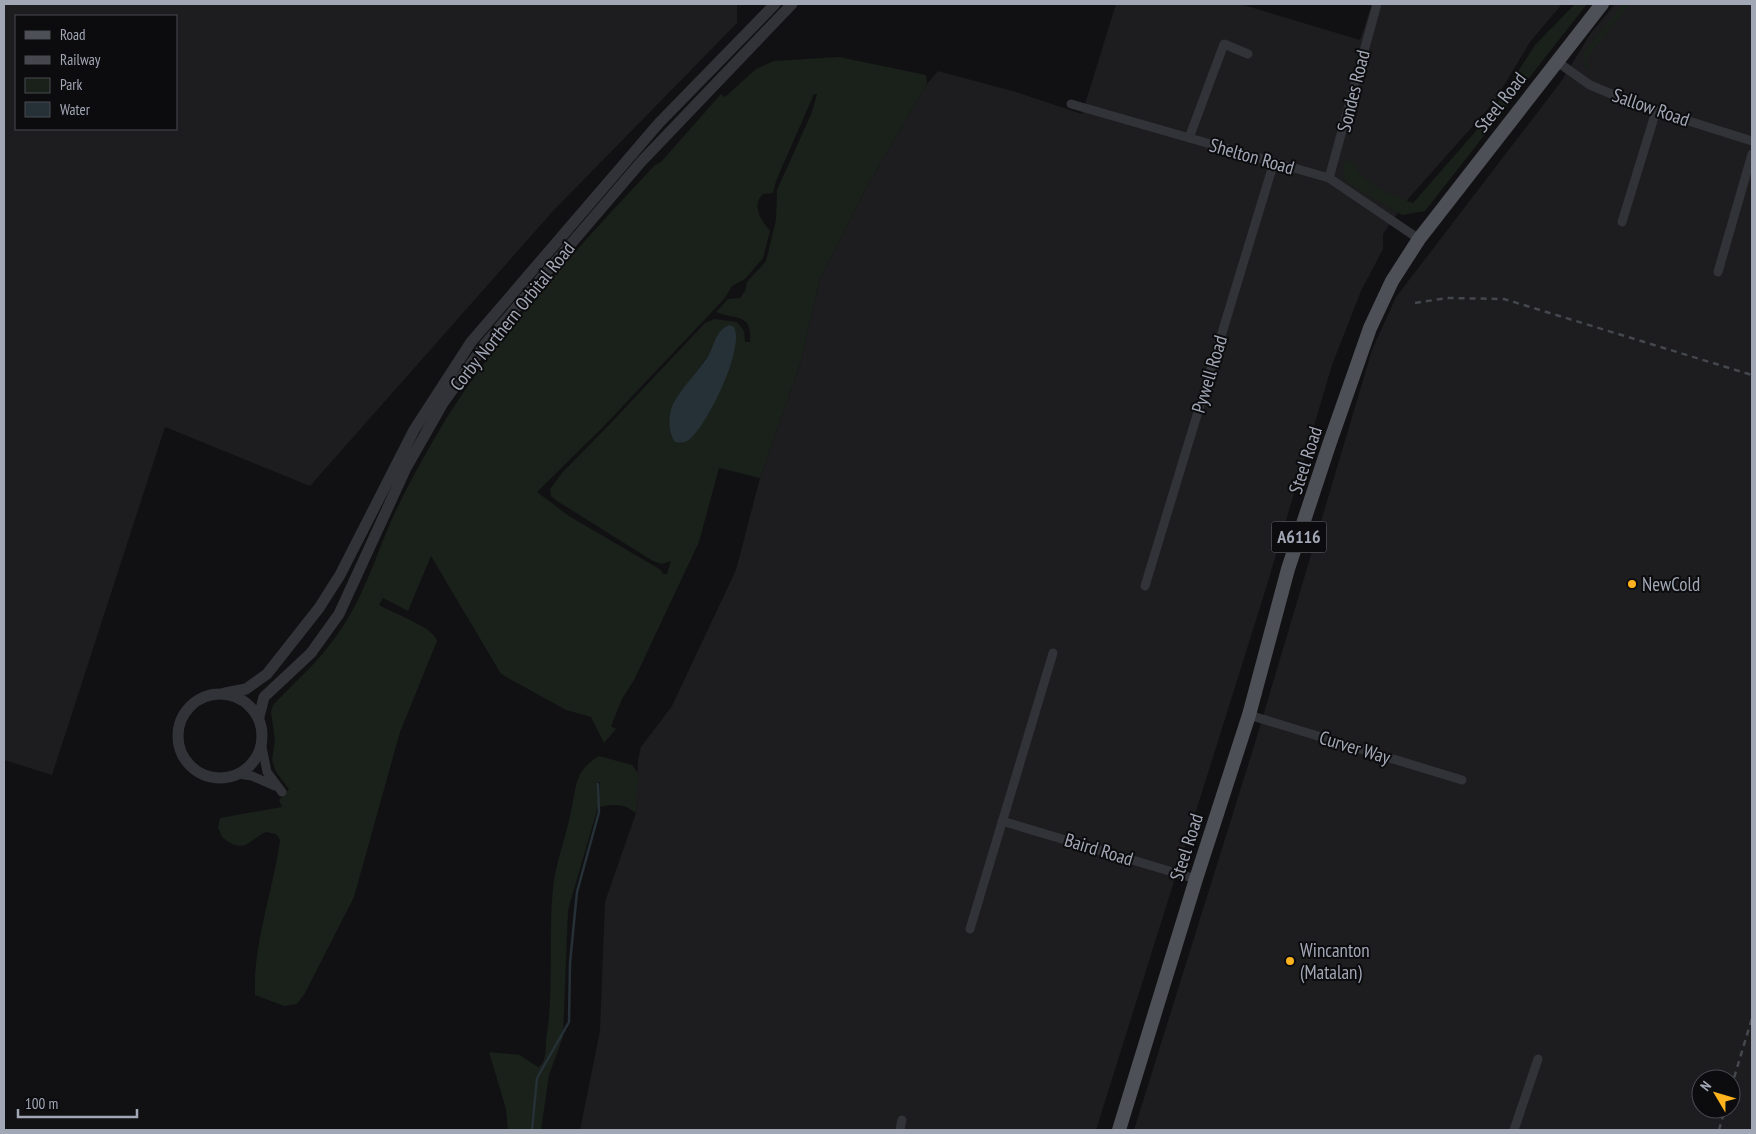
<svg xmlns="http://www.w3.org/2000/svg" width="1756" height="1134" font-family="'PT Sans Narrow',sans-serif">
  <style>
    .built { fill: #1d1d20; fill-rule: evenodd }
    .green { fill: #19211a; fill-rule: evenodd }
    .water { fill: #263037 }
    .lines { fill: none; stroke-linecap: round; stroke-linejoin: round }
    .stream { stroke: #263037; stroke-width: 2.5 }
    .minor { stroke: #323338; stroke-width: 9 }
    .tertiary { stroke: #323338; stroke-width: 11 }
    .primary { stroke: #4d5057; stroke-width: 14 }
    .rail { stroke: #44474d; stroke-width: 2.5; stroke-dasharray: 6 5; stroke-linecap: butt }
    .poi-dot { fill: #ffb41d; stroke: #0c0c0e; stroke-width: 2 }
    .labels { text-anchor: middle; stroke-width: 4; stroke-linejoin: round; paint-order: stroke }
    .shield { fill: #0c0c0e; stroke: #747883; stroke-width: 1 }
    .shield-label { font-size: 18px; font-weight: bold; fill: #a1a7b5 }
    .street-label { font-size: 19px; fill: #a1a7b5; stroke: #0c0c0e }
    .poi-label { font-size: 19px; fill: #a1a7b5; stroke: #0c0c0e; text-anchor: start }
  </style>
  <rect width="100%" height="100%" fill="#111113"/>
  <path class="built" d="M 4,4 L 737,4 L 737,23 L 553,211 L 310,486 L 165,427 L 52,775 L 4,760 ZM 16,16 L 176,16 L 176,129 L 16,129 Z
    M 1116,4 L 1240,4 L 1360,40 L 1372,4 L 1562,4 L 1530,42 L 1494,102 L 1408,199 L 1383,234 L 1383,249 L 1361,291 L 1332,365 L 1267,585 L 1096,1130 L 580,1130 L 600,1031 L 605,902 L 636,813 L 638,760 L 641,747 L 672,706 L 736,570 L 760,478 L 800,364 L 820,279 L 866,188 L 927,84 L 938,71 L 1016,92 L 1082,114 Z
    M 1615,4 L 1752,4 L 1752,1130 L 1134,1130 L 1255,743 L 1372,350 L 1396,297 L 1560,83 L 1591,33 ZM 1701,1079 L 1731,1079 L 1731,1109 L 1701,1109 Z"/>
  <path class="green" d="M 1575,4 L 1587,4 L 1425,211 L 1402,215 L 1346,182 L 1343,173 L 1345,160 L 1353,162 C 1364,185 1391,194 1413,203 L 1475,132 L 1501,98 L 1535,45 Z
    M 1623,4 L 1630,4 L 1586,58 L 1590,71 L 1585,67 L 1583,53 Z
    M 839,57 L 926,75 L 927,84 L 866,188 L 820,279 L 800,364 L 760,478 L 719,468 L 699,542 L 634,680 L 622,699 L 611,726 L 616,729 L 604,743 L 591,717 L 566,710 L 501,674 L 431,556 L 408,611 L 383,598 L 379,605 C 392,613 434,627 437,641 L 400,732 L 354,897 L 305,993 L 297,1004 L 284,1006 L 255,995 C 253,943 273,892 280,840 L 276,834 L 266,832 C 248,840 245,856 222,837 L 218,828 L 220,818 L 282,807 L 279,800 L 289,789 L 276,772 L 272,760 L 275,740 L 271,712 L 273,705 C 295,682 319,661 337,635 C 362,601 375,558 392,519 C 406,488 423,458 440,429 C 498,333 579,246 655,165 L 661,162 L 721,94 L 725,97 L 756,69 L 774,61 ZM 814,94 L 817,94 L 812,112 L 777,190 L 776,220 L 766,261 L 747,282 L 745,291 L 740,298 L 728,299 L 716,312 C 734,320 753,312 750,342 L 745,342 L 744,331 L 737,322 L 714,319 L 705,323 L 608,426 L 562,473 L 550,489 L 551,496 L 557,501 L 653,561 L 662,564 L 671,561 L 667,574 L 663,574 L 661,570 L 569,516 L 537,492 L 603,427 L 725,298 L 732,286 L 745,279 L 763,258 L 770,231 C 761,220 751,206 763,194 L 773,193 L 776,181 ZM 709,354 C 716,398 720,402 690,439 L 673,405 Z
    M 599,756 L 632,765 L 638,773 L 636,813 C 623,803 615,804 599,807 L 600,783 L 597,782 L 599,794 L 598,807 L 568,910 L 563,1037 L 549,1075 L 541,1130 L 508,1130 L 506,1109 L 489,1052 L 520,1055 L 538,1067 C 548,1063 545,1042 547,1033 C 554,985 548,936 553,888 C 556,861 566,837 571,811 C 577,785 574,771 599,756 Z"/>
  <path class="water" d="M 730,325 L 734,327 C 745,348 708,424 690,439 C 685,443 681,443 675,442 C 668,433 668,415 673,404 C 682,387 698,372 708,356 C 715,345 715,330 730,325 Z"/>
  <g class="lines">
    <path class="stream" d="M 532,1130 L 537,1078 L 569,1022 L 570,963 L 577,892 L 599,812 L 598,784"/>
    <path class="minor" d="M 1556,61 L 1590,85 L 1635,104 L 1752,141
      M 1071,104 L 1329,178 L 1419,239
      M 1189,138 L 1224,44 L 1248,54
      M 1329,178 L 1377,4
      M 1622,222 L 1656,111
      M 1718,272 L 1752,154
      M 1145,586 L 1274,162
      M 1249,715 L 1462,780
      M 262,747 L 267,772 L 282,792
      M 238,774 L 252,776 L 275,786
      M 1002,821 L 1196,879
      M 970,929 L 1053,653
      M 900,1130 L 902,1120
      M 1514,1130 L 1538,1059"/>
    <path class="tertiary" d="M 225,693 L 246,689 L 267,674 L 319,608 L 340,575 L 414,430 L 471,342 L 659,123 L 775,4
      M178 736a42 42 0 1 1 84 0a42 42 0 1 1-84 0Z
      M 259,717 L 264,697 L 311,653 L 339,614 L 406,468 L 443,403 L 486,343 L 641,162 L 792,4"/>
    <path class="primary" d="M 1119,1130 L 1196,879 L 1249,715 L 1288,569 L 1329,445 L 1370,328 L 1392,281 L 1419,239 L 1602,4"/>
    <path class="rail" d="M 1415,303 L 1447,298 L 1504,299 L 1752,375
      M 1731,1088 L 1752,1018
      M 1719,1130 L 1725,1109"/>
  </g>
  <g class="poi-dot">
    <circle cx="1632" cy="584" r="5"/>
    <circle cx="1290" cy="961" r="5"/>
  </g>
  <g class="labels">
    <rect class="shield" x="1271.5" y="521.5" width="55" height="31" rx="4"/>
    <g class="shield-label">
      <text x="1299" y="543">A6116</text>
    </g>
    <g class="street-label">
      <text transform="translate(1353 91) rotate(-76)" y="7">Sondes Road</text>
      <text transform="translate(1500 102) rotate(-52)" y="7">Steel Road</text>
      <text transform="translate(1651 107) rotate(19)" y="7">Sallow Road</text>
      <text transform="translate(1252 156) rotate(16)" y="7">Shelton Road</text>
      <text transform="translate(512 316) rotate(-51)" y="7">Corby Northern Orbital Road</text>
      <text transform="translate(1209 374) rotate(-73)" y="7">Pywell Road</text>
      <text transform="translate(1305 460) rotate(-72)" y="7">Steel Road</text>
      <text transform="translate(1355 747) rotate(17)" y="7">Curver Way</text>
      <text transform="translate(1186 847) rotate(-72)" y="7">Steel Road</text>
      <text transform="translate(1099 849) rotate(17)" y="7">Baird Road</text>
    </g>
    <g class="poi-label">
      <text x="1642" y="591">NewCold</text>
      <text x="1300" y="957">Wincanton<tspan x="1300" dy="22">(Matalan)</tspan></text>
    </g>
  </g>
  <rect width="1756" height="1134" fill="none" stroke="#a1a7b5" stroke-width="10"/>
  <rect x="15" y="15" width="162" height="115" fill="#0c0c0e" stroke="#484a51"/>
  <rect x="25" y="31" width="25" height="8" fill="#4d5057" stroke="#484a51"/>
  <text x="60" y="40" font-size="15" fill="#a1a7b5">Road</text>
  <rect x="25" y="56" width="25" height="8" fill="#44474d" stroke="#484a51"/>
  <text x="60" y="65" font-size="15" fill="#a1a7b5">Railway</text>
  <rect x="25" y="78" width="25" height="15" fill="#19211a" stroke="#484a51"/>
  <text x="60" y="90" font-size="15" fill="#a1a7b5">Park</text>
  <rect x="25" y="102" width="25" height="15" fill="#263037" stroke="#484a51"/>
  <text x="60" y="115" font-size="15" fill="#a1a7b5">Water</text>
  <g transform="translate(1716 1094) rotate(308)"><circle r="24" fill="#0c0c0e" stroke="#484a51"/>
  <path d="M0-4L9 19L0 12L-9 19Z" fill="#ffb41d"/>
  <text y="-8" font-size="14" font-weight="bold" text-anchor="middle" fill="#a1a7b5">N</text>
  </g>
  <path d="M18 1109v8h119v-8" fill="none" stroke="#a1a7b5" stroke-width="2.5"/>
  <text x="25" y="1109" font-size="15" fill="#a1a7b5" stroke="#0c0c0e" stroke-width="4" paint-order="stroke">100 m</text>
</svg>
